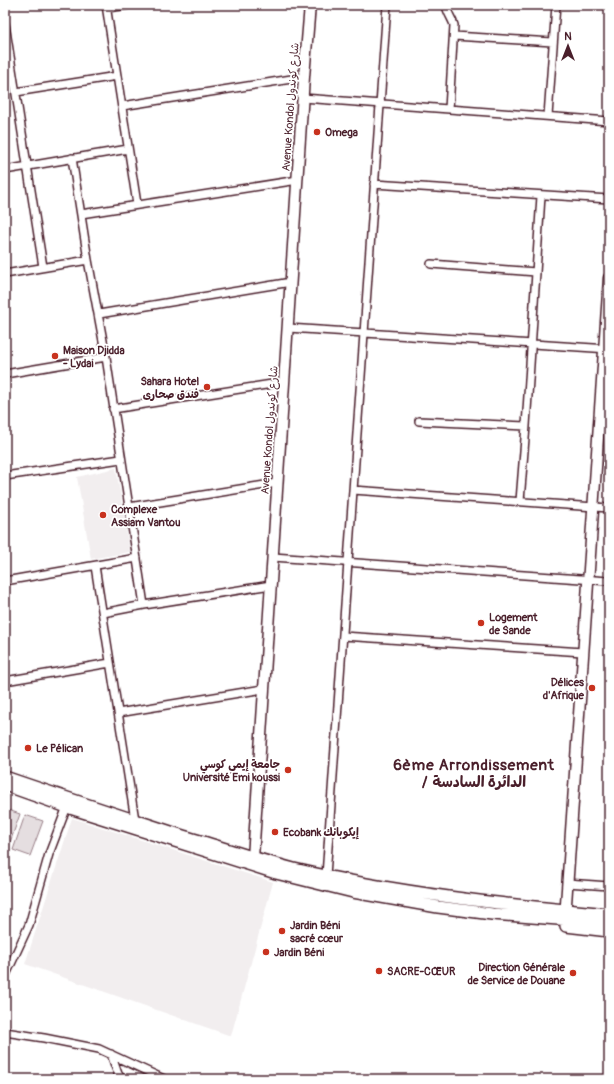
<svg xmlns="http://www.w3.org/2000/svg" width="614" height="1084" font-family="Pangolin,'Playpen Sans Arabic',sans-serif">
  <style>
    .built { fill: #f2eeef }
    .green { fill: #e5dee0; stroke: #987e86 }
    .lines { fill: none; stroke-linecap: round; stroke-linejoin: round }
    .street-casing { stroke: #4a1f2b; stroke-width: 10 }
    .secondary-casing { stroke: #4a1f2b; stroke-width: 13 }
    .primary-casing { stroke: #4a1f2b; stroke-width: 14 }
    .street { stroke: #fff; stroke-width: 7 }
    .secondary { stroke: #fff; stroke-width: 10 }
    .primary { stroke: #fff; stroke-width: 11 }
    .poi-dot { fill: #c8321e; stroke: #fff; stroke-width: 1.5 }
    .labels { text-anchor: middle; stroke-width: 3.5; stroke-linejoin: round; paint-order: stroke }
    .street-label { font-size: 11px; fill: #4a1f2b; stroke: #fff }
    .poi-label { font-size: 11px; font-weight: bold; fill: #4a1f2b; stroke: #fff; text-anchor: start }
    .district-label { font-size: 15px; font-weight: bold; letter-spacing: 1px; fill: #4a1f2b; stroke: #fff }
  </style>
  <rect width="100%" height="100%" fill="#fff"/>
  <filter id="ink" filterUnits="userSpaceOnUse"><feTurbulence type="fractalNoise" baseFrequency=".025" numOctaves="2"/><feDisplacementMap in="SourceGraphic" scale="8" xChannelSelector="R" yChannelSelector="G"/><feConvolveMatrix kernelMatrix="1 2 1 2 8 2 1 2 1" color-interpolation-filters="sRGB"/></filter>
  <g filter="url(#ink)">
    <path class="built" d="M 116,468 L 130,552 L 91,559 L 77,477 Z
      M 72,818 L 273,882 L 231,1036 L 25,964 Z"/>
    <path class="green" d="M 5,809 L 20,814 L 6,854 L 5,854 Z
      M 25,815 L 43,821 L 30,856 L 13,850 Z"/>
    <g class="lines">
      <g class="street-casing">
        <path id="street" d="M 106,5 L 137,204
          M 446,5 C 447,13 452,18 454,25 L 449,109
          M 107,8 L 129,5
          M 5,24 L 43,267
          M 454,36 L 553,42
          M 16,92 L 117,76
          M 303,98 L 609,121
          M 122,106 L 304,77
          M 548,116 L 556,5
          M 72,158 L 88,260 L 106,357 L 144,605
          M 5,170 L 128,149
          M 374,184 L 609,199
          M 81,214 L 298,180
          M 431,264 L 536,272
          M 5,274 L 88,260
          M 99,314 L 291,282
          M 288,328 L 609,349
          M 5,374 L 106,357
          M 113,409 L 285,382
          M 419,421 L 526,426
          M 5,476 L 121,459
          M 353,490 L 609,508
          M 520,501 L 526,426 L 541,196
          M 129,507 L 277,483
          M 273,557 L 609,581
          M 95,566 L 135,820
          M 5,581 L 137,558
          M 103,613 L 144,605 L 271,585
          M 343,636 L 583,652
          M 5,681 L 110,663
          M 118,713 L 263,689
          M 326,876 L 387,5
          M 567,883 L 609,886
          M 5,977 L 29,925 L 49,854 L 68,804
          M 5,1032 L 44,1038 L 99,1049 L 164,1079
          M 111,1054 L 118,1074 L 122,1079"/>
      </g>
      <g class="secondary-casing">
        <path id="secondary" d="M 253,858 L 304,77 L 310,5
          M 566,904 L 609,278"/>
      </g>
      <g class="primary-casing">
        <path id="primary" d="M 5,777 C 63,797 122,816 180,835 C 218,846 255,859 294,869 C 397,893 503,905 609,914
          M 5,785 L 67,807 L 276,873 L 353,892 L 438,907 L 492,914 L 609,923
          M 566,926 L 609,931"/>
      </g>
      <use href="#street" class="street"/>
      <use href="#secondary" class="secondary"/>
      <use href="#primary" class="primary"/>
    </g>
  </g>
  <g class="poi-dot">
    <circle cx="317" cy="132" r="4"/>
    <circle cx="55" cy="356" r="4"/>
    <circle cx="207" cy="387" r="4"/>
    <circle cx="103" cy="515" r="4"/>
    <circle cx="481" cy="623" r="4"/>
    <circle cx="592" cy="688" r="4"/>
    <circle cx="28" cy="748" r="4"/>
    <circle cx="288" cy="770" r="4"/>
    <circle cx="275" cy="832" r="4"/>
    <circle cx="282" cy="931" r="4"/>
    <circle cx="266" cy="952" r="4"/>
    <circle cx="379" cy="971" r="4"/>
    <circle cx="573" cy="973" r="4"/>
  </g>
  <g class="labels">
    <g class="street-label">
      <text transform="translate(290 107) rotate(-86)" y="4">Avenue Kondol شارع كوندول</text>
      <text transform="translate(269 430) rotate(-86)" y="4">Avenue Kondol شارع كوندول</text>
    </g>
    <g class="poi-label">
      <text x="325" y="136">Omega</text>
      <text x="63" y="354">Maison Djidda<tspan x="63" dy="13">- Lydai</tspan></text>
      <text x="199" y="385" text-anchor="end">Sahara Hotel<tspan x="199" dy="13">فندق صحارى</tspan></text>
      <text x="111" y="513">Complexe<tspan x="111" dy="13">Assiam Vantou</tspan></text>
      <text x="489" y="621">Logement<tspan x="489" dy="13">de Sande</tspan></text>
      <text x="584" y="686" text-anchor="end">Délices<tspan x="584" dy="13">d'Afrique</tspan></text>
      <text x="36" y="752">Le Pélican</text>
      <text x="280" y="768" text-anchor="end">جامعة إيمي كوسي<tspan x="280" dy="13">Université Emi koussi</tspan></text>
      <text x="283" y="836">Ecobank إيكوبانك</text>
      <text x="290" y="929">Jardin Béni<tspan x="290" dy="13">sacré cœur</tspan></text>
      <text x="274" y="956">Jardin Béni</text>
      <text x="565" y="971" text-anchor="end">Direction Générale<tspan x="565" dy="13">de Service de Douane</tspan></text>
      <text x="387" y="975">SACRE-CŒUR</text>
    </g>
    <g class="district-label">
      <text x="474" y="770">6ème Arrondissement<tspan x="474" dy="17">/ الدائرة السادسة</tspan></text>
    </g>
  </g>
  <rect width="614" height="1084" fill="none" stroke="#fff" stroke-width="20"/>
  <rect x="10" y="10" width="594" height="1064" fill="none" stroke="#4a1f2b" stroke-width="1.5" filter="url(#ink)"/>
  <g transform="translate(568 46)" stroke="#ffffff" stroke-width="3" paint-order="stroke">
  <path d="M0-3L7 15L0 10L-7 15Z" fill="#4a1f2b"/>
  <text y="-6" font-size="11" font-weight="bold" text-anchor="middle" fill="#4a1f2b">N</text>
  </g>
</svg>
